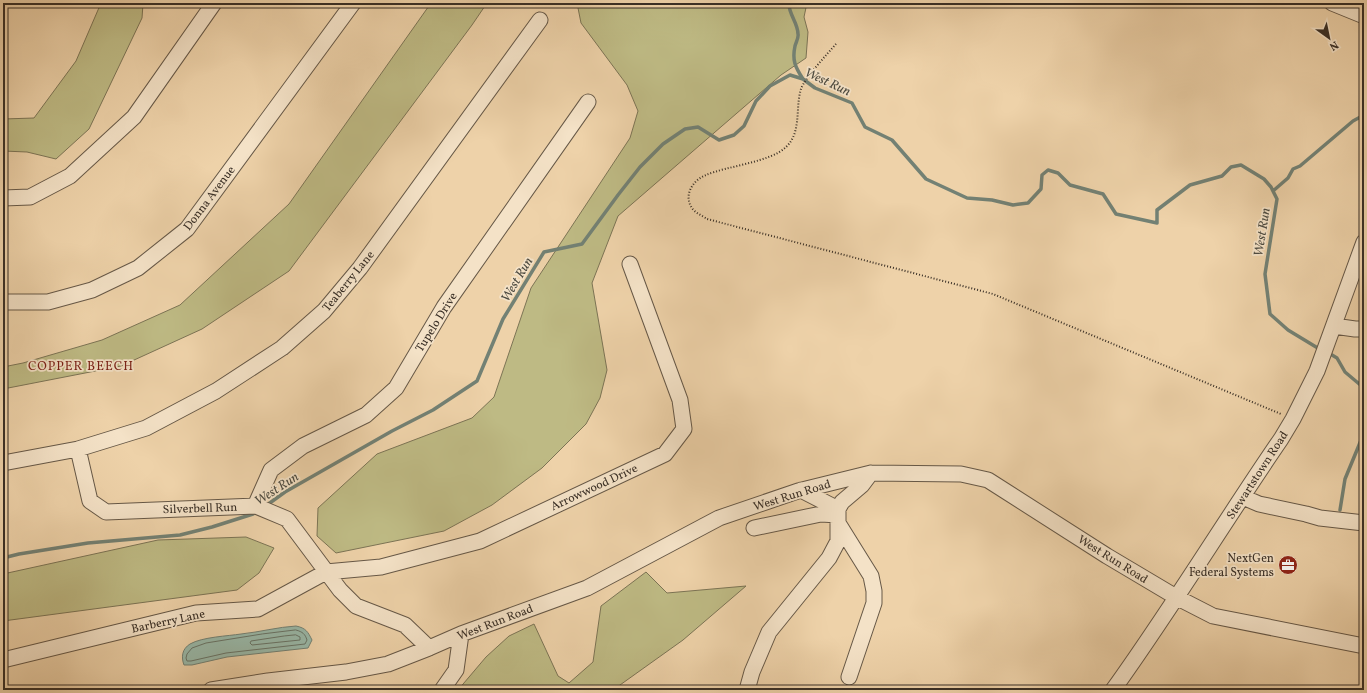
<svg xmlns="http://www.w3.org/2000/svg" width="1367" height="693" font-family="Vollkorn,serif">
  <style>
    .green { fill: #beba84; stroke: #7c7455 }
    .water { fill: #99b8a8; stroke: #738174 }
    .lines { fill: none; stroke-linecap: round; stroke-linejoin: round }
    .shore { stroke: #697467; stroke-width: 1 }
    .stream { stroke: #738174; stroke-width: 3.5 }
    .minor-casing { stroke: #665847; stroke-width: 17 }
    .path { stroke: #392f26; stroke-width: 2; stroke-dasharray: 1 2; stroke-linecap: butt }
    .minor { stroke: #f4e2c7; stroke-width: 15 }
    .labels { text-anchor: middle; stroke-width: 3.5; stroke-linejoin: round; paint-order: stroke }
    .street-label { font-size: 12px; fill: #392f26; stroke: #f4e2c7 }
    .poi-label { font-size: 12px; fill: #392f26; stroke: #f4e2c7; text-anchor: end }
    .water-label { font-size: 13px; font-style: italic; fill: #4c4a40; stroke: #f4e2c7 }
    .neighbourhood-label { font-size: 13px; letter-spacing: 1px; fill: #7a1f14; stroke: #f4e2c7 }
  </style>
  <rect width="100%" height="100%" fill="#eed2a9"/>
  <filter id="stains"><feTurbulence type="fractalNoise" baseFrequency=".005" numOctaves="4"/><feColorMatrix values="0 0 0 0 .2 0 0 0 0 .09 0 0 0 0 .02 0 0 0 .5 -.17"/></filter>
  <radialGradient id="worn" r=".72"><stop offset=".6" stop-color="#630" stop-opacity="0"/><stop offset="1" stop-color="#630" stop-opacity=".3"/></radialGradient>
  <path class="green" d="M 101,3 L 141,3 L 143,4 L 142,18 L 89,129 L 56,159 L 27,152 L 3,151 L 3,119 L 34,118 L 76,61 Z
    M 431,3 L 487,3 L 472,25 L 289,271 L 202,329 L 121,366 L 3,389 L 3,367 L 23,363 L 102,340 L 180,305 L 289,204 Z
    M 577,3 L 807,3 L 804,17 L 808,32 L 806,58 L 781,75 L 618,216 L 592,283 L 607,370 L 600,398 L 586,424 L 542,468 L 492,505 L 444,531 L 336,553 L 317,536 L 318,508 L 377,454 L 472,418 L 494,397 L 531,288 L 630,138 L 638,111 L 627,85 L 581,23 Z
    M 246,537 L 274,548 L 259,573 L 237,590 L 3,621 L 3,574 L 158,540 Z
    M 646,572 L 667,593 L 746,586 L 683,640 L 613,690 L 458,690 L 486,657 L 509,636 L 534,624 L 558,676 L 569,683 L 593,662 L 601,606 Z"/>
  <path class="water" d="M 296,626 C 306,628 308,632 312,640 L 308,648 L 227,657 L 192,665 L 184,665 C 181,657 182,649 190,644 C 202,637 228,636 241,634 C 260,632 278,627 296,626 Z"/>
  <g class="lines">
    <path class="shore" d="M 296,630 C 303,632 305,634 307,640 L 305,644 L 226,653 L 191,661 L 187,661 L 186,658 L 187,654 L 192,648 L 206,643 L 262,634 Z
      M 296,635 L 300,637 L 300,640 L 252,645 L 250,643 L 251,641 L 284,636 Z"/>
    <path class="stream" d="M 789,3 C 788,13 798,23 798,34 C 799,37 796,42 795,46 C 792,60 795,67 803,79
      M 1273,191 L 1288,178 L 1293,169 L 1300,166 L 1353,121 L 1364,115
      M 1327,352 L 1337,358 L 1345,372 L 1364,388
      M 267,505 L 285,492 L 392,431 L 433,410 L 477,381 L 503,319 L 544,252 L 582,244 L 618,195 L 640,167 L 663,144 L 685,129 L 698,127 L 719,140 L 734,135 L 744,126 L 756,101 L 770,86 L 790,75 L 803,79 L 815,88 L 852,103 L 865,127 L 892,140 L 926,179 L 967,198 L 992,200 L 1013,205 L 1028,203 L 1041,189 L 1042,175 L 1048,170 L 1058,173 L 1070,185 L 1103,194 L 1116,214 L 1157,223 L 1157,210 L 1190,185 L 1222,176 L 1231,167 L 1241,165 L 1264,179 L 1271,187 L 1277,199 L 1265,274 L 1270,314 L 1288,330 L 1321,350
      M 1340,510 L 1345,479 L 1364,433
      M 3,558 L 19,554 L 88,543 L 180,535 L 212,527 L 253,514 L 258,511"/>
    <g class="minor-casing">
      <path id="minor" d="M 1332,3 L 1364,16
        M 3,198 L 30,197 L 70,176 L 134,117 L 214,3
        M 3,302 L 48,302 L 92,290 L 138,268 L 187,229 L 353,3
        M 1334,326 L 1355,329 L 1364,329
        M 78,449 L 90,501 L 106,512 L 256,506 L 287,519 L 340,590 L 356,606 L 405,625 L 429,648
        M 3,463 L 78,449 L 146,428 L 216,391 L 282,348 L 324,311 L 360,268 L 540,20
        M 801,490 L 838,509
        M 1243,497 L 1259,504 L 1306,514 L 1320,518 L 1364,523
        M 255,506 L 271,470 L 303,446 L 366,415 L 396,388 L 444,307 L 588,102
        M 838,523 L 871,576 L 874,591 L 874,603 L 849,677
        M 754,528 L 821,514 L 838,515
        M 3,660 L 196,613 L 258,609 L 326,572 L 381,567 L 480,541 L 665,454 L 684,429 L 680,400 L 630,264
        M 211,690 L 268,681 L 346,672 L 388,664 L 429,648 L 461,634 L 587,588 L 719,518 L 798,491 L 871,473 L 961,474 L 988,480 L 1107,556 L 1176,597 L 1213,616 L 1364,646
        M 442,690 L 456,670 L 461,634
        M 747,690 L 752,672 L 769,632 L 829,558 L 838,541 L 838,509 L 842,502 L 862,485 L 871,473
        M 1113,690 C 1172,608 1224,522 1281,439 L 1293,419 L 1317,371 L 1364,242"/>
    </g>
    <path class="path" d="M 836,44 C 828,53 804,79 801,89 C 795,108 802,132 786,147 C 771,162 727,166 706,175 C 693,180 683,195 692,208 C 695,213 703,216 707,219 L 993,294 L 1281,414"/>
    <use href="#minor" class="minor"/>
  </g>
  <defs>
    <g id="office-disc" transform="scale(1)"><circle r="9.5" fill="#8f2418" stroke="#f4e2c7"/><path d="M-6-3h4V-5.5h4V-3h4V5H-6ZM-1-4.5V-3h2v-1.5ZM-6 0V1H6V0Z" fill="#fff"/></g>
  </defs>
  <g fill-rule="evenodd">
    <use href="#office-disc" x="1288" y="565"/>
  </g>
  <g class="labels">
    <g class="street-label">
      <text transform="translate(209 198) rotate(-53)" y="4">Donna Avenue</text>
      <text transform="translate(348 281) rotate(-51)" y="4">Teaberry Lane</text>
      <text transform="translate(436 322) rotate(-58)" y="4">Tupelo Drive</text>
      <text transform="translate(1257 475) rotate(-57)" y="4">Stewartstown Road</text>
      <text transform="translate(594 487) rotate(-25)" y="4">Arrowwood Drive</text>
      <text transform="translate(792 495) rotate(-17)" y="4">West Run Road</text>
      <text transform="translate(200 508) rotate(-2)" y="4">Silverbell Run</text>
      <text transform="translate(1113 559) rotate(32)" y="4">West Run Road</text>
      <text transform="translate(168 621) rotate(-12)" y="4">Barberry Lane</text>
      <text transform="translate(495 622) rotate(-21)" y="4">West Run Road</text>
    </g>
    <g class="poi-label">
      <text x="1274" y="562">NextGen<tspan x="1274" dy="14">Federal Systems</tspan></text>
    </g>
    <g class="water-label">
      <text transform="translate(828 81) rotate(25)" y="5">West Run</text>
      <text transform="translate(1261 232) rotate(-81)" y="5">West Run</text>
      <text transform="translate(516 279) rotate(-59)" y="5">West Run</text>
      <text transform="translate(276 488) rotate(-33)" y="5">West Run</text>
    </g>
    <g class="neighbourhood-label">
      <text x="81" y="370">COPPER BEECH</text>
    </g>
  </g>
  <rect width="1367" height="693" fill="none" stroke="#eed2a9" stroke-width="16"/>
  <rect x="4" y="4" width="1359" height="685" fill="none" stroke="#392f26" stroke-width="2"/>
  <rect x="8" y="8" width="1351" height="677" fill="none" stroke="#392f26"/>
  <g transform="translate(1329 38) rotate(147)" stroke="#f4e2c7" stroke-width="3" paint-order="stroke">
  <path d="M0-3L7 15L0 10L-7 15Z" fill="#392f26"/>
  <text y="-6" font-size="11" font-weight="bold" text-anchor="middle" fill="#392f26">N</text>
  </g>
  <rect width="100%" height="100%" filter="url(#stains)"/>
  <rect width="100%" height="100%" fill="url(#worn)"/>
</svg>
